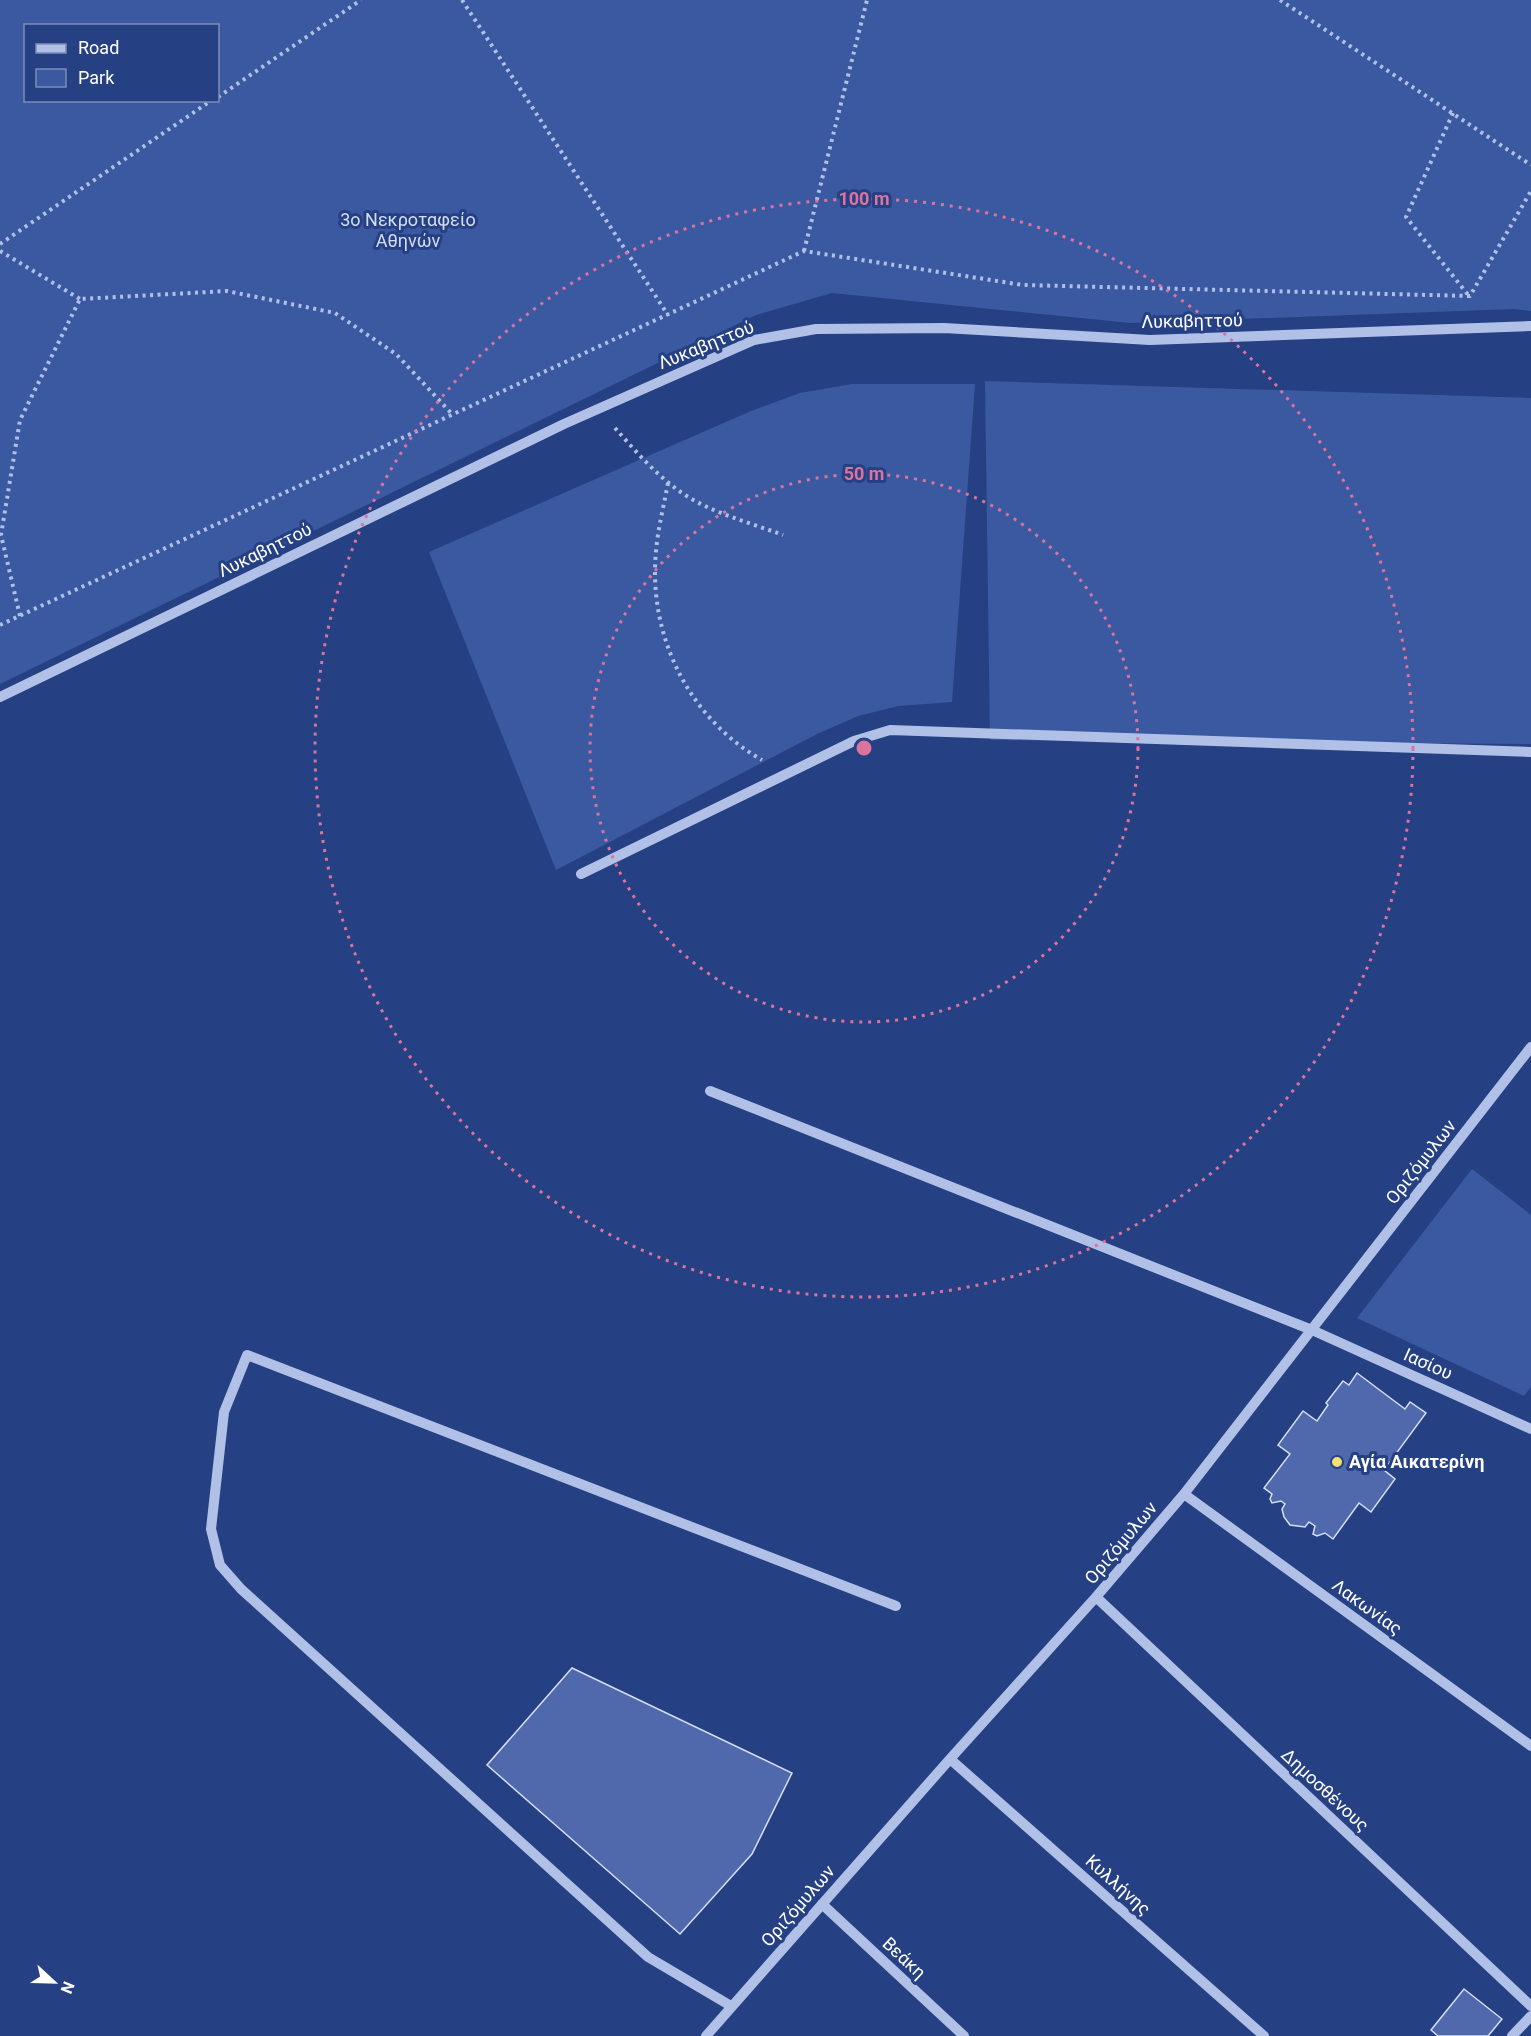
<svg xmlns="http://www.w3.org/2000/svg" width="1531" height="2036" font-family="Roboto,sans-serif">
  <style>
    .green { fill: #3b59a1; fill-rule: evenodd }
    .building { fill: #4f69ac; stroke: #d4def6; stroke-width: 1.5 }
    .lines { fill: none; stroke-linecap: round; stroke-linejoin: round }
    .path { stroke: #b0c0e7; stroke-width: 4; stroke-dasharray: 3 4.5; stroke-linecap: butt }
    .minor { stroke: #b0c0e7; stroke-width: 10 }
    .ring { fill: none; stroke: #da749d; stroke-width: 3; stroke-dasharray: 3 6 }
    .poi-dot { fill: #f0e075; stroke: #264084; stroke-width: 2 }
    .labels { text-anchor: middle; stroke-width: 6; stroke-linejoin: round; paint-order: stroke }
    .park-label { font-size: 18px; fill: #d4def6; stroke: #264084 }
    .street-label { font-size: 18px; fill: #fff; stroke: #264084 }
    .poi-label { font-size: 18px; font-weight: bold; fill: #fff; stroke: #264084; text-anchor: start }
    .centre { fill: #da749d; stroke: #264084; stroke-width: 3 }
    .ring-label { font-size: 18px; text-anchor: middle; font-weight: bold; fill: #da749d; stroke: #264084; stroke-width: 6; stroke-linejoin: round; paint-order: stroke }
  </style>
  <rect width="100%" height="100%" fill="#264084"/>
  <path class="green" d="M 0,0 L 1531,0 L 1531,311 L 1514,309 L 1131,323 L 832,293 L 756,315 L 0,684 ZM 26,26 L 218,26 L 218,100 L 26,100 Z
    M 985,381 L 1531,398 L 1531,744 L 990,740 Z
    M 852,384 L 975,384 L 952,702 L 898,706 L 858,716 L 817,734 L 556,870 L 429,552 L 751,411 L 800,393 Z
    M 1472,1169 L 1531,1215 L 1531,1387 L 1524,1396 L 1357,1318 Z"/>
  <path class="building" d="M 1357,1373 L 1405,1409 L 1410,1402 L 1426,1413 L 1384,1470 L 1395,1479 L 1371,1512 L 1359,1503 L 1333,1539 L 1325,1533 L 1317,1536 L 1313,1534 L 1315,1526 L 1309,1522 L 1305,1527 L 1290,1525 L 1284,1517 L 1282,1509 L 1285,1504 L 1281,1501 L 1272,1503 L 1270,1499 L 1272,1494 L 1264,1488 L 1290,1454 L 1278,1445 L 1303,1411 L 1317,1421 L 1328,1405 L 1326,1403 L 1343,1381 L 1349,1385 Z
    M 572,1668 L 792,1773 L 752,1854 L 680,1934 L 487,1765 Z
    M 1464,1989 L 1502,2019 L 1488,2036 L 1438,2036 L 1431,2030 Z"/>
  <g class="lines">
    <path class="path" d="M 462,0 L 668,315
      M 1280,0 L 1531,165
      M 218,97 L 361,0
      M 1453,113 L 1406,217 L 1469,296
      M 0,244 L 212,100
      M 0,251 L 80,299
      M 804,251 L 867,0
      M 615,428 C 640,456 666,487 701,504 C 727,517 756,525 783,535
      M 668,483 C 664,505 658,528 656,551 C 648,635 688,718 762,760
      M 20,616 L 1,535 L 20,420 L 80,299 L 227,291 L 335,313 L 396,354 L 453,415
      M 0,625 L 804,251 L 1023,285 L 1470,296 L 1531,191"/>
    <path class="minor" d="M 0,697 L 564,424 L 754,340 L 816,329 L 944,328 L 1150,340 L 1531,326
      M 581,874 L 854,741 L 890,730 L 1531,752
      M 710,1091 L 1312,1330 L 1531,1429
      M 1184,1494 L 1531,1746
      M 1096,1597 L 1531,2006
      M 950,1759 L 1264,2036
      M 822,1904 L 964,2036
      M 731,2006 L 648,1957 L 241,1589 L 220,1565 L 211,1529 L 224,1412 L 247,1355 L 896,1606
      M 706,2036 L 950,1759 L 1096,1597 L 1184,1494 L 1531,1047
      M 1512,2036 L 1531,2016"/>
  </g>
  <g class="ring">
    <circle cx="864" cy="748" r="274"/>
    <circle cx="864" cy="748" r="549"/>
  </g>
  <circle class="poi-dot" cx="1337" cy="1462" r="6"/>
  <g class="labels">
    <g class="park-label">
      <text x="408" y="226">3ο Νεκροταφείο<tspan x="408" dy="21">Αθηνών</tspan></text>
    </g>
    <g class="street-label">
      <text transform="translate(1192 321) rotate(-1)" y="6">Λυκαβηττού</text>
      <text transform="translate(706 345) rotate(-22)" y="6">Λυκαβηττού</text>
      <text transform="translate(265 550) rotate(-26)" y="6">Λυκαβηττού</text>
      <text transform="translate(1421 1162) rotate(-52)" y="6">Οριζόμυλων</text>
      <text transform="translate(1428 1364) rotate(24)" y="6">Ιασίου</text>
      <text transform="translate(1121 1543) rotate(-50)" y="6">Οριζόμυλων</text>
      <text transform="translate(1367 1607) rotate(36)" y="6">Λακωνίας</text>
      <text transform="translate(1325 1790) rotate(43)" y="6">Δημοσθένους</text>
      <text transform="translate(1118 1885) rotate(42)" y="6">Κυλλήνης</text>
      <text transform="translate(798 1906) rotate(-49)" y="6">Οριζόμυλων</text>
      <text transform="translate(904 1958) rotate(43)" y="6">Βεάκη</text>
    </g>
    <g class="poi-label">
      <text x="1349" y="1468">Αγία Αικατερίνη</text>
    </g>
  </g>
  <circle cx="864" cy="748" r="9" class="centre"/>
  <g class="ring-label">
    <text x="864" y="205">100 m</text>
    <text x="864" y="480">50 m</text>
  </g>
  <rect x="24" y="24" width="195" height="78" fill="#264084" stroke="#7d8cb5" stroke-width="1.5"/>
  <rect x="36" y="44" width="30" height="9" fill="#b0c0e7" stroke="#7d8cb5" stroke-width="1.5"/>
  <text x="78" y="54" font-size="18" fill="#ffffff">Road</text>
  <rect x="36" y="69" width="30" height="18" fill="#3b59a1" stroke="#7d8cb5" stroke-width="1.5"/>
  <text x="78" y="84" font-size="18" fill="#ffffff">Park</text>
  <g transform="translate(54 1982) rotate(112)" stroke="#264084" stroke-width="4.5" paint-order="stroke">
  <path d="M0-4.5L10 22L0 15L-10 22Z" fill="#ffffff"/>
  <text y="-9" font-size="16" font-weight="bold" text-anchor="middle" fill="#ffffff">N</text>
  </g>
</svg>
